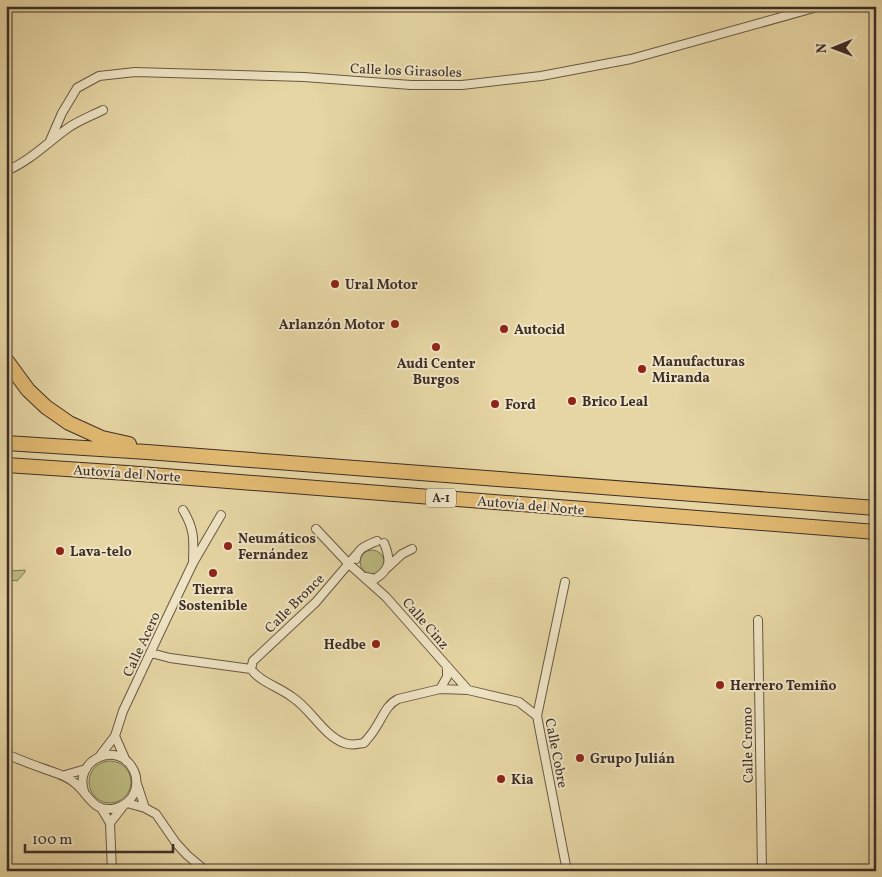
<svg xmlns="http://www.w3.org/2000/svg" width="882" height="877" font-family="Vollkorn,serif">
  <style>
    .green { fill: #bcbc81; stroke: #7d7554 }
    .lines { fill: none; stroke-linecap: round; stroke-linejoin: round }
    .minor-casing { stroke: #685846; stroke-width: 10 }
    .motorway-casing { stroke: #3e2e27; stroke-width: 16 }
    .minor { stroke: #efe4c4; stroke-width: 8 }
    .motorway { stroke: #e3bb72; stroke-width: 14 }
    .poi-dot { fill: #8f2418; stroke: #efe4c4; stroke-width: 2 }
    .labels { text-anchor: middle; stroke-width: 4; stroke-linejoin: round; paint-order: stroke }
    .shield { fill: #efe4c4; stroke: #736556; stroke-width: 1 }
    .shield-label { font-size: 12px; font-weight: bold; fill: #3e2e27 }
    .street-label { font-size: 14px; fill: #3e2e27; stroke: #efe4c4 }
    .poi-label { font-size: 14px; font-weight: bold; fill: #3e2e27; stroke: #efe4c4; text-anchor: start }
  </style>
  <rect width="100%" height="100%" fill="#e6d6a4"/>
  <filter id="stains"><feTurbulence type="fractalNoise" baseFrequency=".004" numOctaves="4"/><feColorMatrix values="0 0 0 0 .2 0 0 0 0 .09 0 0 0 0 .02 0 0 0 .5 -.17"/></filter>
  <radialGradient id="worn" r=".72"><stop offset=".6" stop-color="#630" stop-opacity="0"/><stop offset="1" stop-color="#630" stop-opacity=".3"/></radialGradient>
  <path class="green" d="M360 562a12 12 0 1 1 24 0a12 12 0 1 1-24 0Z
    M 25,570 L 25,572 L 17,581 L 11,580 L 11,571 Z
    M89 782a21 21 0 1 1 42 0a21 21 0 1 1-42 0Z"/>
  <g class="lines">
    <g class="minor-casing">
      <path id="minor" d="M 49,143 L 62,113 L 77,88 L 99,76 L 135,72 L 304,77 L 411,85 L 462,85 L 541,76 L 631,59 L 821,6
        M 6,171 C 30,161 47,143 68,128 C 78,121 91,116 103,110
        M 183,510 C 194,528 194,539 193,560
        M 316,529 L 349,564 L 386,597 L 468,690
        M 356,559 C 357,548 368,545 377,541
        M 388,567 L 402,554 L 412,549
        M 366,577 L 375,579 C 391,569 391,560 384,543
        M 565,582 L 537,716 L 567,871
        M 758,620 L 762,871
        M 151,653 L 170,658 L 251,669 C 260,682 279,687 292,697 C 311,709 323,735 344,743 C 351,746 357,744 364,743 C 368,738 373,733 376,727 C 383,717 386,705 398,699 L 440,689 L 468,690 L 519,702 L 537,716
        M 251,669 L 253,661 L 316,602 L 356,555
        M 440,689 L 447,677 L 447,666
        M 115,736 L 126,761
        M 6,754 C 18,759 30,764 42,768 C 55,773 66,775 76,784 C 89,795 94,814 116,808 C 124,806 132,800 135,791 C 137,784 137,776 133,769 C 117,739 71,761 85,794
        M 99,757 L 115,736 L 123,711 L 162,628 L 193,563 L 221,515
        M 65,775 L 86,769
        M 137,784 L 145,808
        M 127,803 L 145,808 L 156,814 L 176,843 L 187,855 L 206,871
        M 101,808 L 110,823 L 112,871
        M 110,823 L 124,805"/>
    </g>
    <g class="motorway-casing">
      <path id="motorway" d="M 6,360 L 28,390 L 46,407 L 69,423 L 102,438 L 129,444
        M 6,443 L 147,452 L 876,508
        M 6,465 L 127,473 L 876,532"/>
    </g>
    <use href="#minor" class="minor"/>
    <use href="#motorway" class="motorway"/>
  </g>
  <g class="poi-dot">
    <circle cx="335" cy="284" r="5"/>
    <circle cx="395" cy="324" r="5"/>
    <circle cx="504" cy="329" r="5"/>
    <circle cx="436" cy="347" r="5"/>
    <circle cx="642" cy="369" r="5"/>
    <circle cx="572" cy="401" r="5"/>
    <circle cx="495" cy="404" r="5"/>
    <circle cx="228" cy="546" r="5"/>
    <circle cx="60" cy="551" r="5"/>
    <circle cx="213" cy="573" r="5"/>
    <circle cx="376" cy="644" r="5"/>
    <circle cx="720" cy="685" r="5"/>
    <circle cx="580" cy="758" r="5"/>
    <circle cx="501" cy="779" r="5"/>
  </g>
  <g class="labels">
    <rect class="shield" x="426" y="488.5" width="30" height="19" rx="4"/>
    <g class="shield-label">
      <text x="441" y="502">A-1</text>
    </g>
    <g class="street-label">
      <text transform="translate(406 70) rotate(2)" y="5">Calle los Girasoles</text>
      <text transform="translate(127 473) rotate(4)" y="5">Autovía del Norte</text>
      <text transform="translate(531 505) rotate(5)" y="5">Autovía del Norte</text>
      <text transform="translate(294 603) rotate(-45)" y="5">Calle Bronce</text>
      <text transform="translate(426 623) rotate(49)" y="5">Calle Cinz</text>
      <text transform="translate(141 644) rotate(-65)" y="5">Calle Acero</text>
      <text transform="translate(747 745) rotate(-91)" y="5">Calle Cromo</text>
      <text transform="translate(557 753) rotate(79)" y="5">Calle Cobre</text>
    </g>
    <g class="poi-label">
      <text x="345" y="289">Ural Motor</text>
      <text x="385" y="329" text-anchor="end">Arlanzón Motor</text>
      <text x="514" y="334">Autocid</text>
      <text x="652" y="366">Manufacturas<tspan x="652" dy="16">Miranda</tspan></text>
      <text x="436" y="368" text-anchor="middle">Audi Center<tspan x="436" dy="16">Burgos</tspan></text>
      <text x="582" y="406">Brico Leal</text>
      <text x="505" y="409">Ford</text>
      <text x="238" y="543">Neumáticos<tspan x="238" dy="16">Fernández</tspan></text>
      <text x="70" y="556">Lava-telo</text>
      <text x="213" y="594" text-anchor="middle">Tierra<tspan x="213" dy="16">Sostenible</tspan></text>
      <text x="366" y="649" text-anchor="end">Hedbe</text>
      <text x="730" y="690">Herrero Temiño</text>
      <text x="590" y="763">Grupo Julián</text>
      <text x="511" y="784">Kia</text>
    </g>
  </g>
  <rect width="882" height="877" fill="none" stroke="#e6d6a4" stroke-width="25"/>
  <rect x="8" y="8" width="867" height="862" fill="none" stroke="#3e2e27" stroke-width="2.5"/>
  <rect x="12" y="12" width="857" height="852" fill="none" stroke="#3e2e27"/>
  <g transform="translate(834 48) rotate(269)" stroke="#efe4c4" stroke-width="4" paint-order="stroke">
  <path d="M0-4L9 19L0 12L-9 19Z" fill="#3e2e27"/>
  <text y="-8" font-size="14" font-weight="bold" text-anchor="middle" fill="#3e2e27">N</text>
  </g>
  <path d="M25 844v8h148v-8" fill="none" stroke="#3e2e27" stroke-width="2.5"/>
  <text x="32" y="844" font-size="15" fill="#3e2e27" stroke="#efe4c4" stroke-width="4" paint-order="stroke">100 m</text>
  <rect width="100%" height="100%" filter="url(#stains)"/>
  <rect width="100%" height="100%" fill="url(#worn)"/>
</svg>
